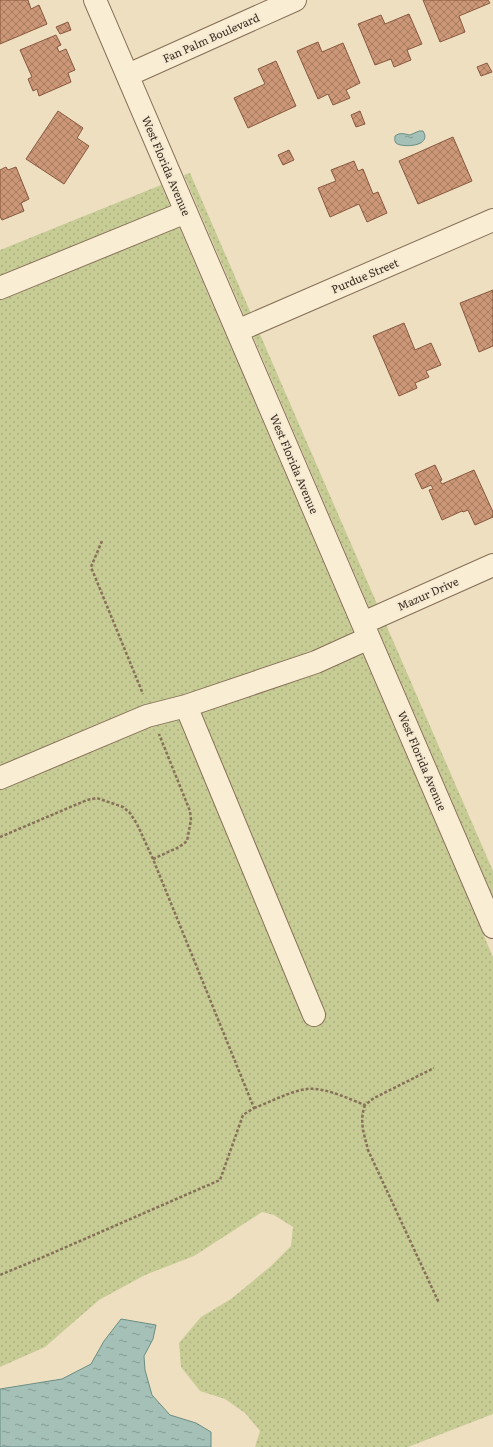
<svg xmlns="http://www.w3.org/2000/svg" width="493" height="1447" font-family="Literata,serif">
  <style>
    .park { fill: url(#park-dots) }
    .water { fill: url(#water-ripples); stroke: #6b8e84 }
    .building { fill: url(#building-cross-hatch); stroke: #87583e }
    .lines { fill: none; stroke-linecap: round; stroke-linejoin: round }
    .minor-casing { stroke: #877058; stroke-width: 24 }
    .path { stroke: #877058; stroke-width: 2.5; stroke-dasharray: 3 2; stroke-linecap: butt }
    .minor { stroke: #f9edd4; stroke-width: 22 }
    .labels { text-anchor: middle; stroke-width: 4; stroke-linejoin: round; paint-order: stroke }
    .street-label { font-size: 11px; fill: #37291d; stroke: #f5e9d1 }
  </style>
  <defs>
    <pattern id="park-dots" width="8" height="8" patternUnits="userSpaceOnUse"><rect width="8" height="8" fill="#c7cc95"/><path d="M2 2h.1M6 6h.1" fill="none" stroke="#acaf80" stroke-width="1.8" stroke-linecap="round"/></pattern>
    <pattern id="water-ripples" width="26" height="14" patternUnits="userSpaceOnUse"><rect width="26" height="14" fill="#a4c0b7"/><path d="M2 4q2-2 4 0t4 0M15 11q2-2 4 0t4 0" fill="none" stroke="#869c94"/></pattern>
    <pattern id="building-cross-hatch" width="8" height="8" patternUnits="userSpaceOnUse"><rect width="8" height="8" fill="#cc9777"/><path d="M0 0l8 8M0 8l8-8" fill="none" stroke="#a67b61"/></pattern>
  </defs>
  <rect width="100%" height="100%" fill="#eedfc1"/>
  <path class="park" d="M 190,173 L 493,871 L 493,897 L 184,175 Z
    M 161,185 L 493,957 L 493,1414 L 408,1447 L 255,1447 L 260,1431 L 245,1413 L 225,1399 L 200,1391 L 181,1367 L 179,1343 L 201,1317 L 231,1299 L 271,1266 L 291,1246 L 293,1227 L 274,1215 L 262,1212 L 194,1256 L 145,1275 L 99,1300 L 45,1347 L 0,1367 L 0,250 Z"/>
  <path class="water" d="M 419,131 L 423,131 C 433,147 401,148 396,143 C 394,140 395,139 395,136 C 400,132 404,134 410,135 Z
    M 121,1319 L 156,1325 L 153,1339 L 144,1356 L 145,1370 L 152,1395 L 170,1415 L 196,1423 L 211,1432 L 211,1447 L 0,1447 L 0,1389 L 62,1379 L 91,1364 L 104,1341 Z"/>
  <path class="building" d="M 0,0 L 28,0 L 31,9 L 39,5 L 47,24 L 0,44 Z
    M 423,0 L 488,0 L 490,3 L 459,16 L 465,32 L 440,42 Z
    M 409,14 L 422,44 L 407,50 L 411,60 L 394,67 L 391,59 L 375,65 L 358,24 L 381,15 L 385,24 Z
    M 68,22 L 71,30 L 60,34 L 56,27 Z
    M 56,35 L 61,45 L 57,47 L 59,52 L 66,49 L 75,70 L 68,73 L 71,82 L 39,96 L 37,89 L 33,91 L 28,79 L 32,77 L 20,50 Z
    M 318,42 L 322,52 L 343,43 L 360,83 L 346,90 L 350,98 L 333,105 L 328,94 L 318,99 L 297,51 Z
    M 276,61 L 296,106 L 248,128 L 234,98 L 265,84 L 258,69 Z
    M 487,63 L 492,72 L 481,76 L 477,67 Z
    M 58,111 L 83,128 L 77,138 L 89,146 L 64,184 L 26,159 Z
    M 360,111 L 365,124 L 356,127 L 351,115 Z
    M 453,137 L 472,181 L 418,204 L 399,161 Z
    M 289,150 L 294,160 L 283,165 L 278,155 Z
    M 354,161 L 358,171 L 363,169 L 373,194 L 378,192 L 387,213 L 367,222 L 359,204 L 330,217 L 318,188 L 336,181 L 331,170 Z
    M 6,167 L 8,170 L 16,167 L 29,199 L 21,203 L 24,211 L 2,220 L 0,217 L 0,170 Z
    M 493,290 L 493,346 L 479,352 L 460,303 Z
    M 404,323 L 415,350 L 431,343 L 441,365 L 426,371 L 429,377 L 415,383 L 417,388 L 399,396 L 373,336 Z
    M 435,465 L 442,480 L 440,481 L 442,484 L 474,470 L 493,512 L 493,517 L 475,525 L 468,510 L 463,512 L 462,511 L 442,520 L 429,490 L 433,489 L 431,485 L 422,489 L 415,474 Z"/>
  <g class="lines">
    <g class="minor-casing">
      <path id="minor" d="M 95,0 L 493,927
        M 128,75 L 295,0
        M 0,288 L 186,212
        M 237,331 L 493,220
        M 363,623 L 493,565
        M 0,778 L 147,716 L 186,706
        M 314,1015 L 186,706 L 316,662 L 369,638"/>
    </g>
    <path class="path" d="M 102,541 L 91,567 L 143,694
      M 0,837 L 87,800 L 97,798 L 123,807 L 130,813 L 137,824 L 153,859 L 254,1108 L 243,1115 L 220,1180 L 48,1255 L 0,1275
      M 153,859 L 179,847 L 187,841 L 191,820 L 190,811 L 159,734
      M 365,1105 C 359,1122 364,1133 368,1150 L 439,1303
      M 254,1108 C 271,1102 290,1091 307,1089 C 325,1087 349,1099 365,1105 L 374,1098 L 434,1068"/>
    <use href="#minor" class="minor"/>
  </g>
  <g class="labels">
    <g class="street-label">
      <text transform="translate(211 38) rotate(-24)" y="4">Fan Palm Boulevard</text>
      <text transform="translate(166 166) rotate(67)" y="4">West Florida Avenue</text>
      <text transform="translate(365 276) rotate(-23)" y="4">Purdue Street</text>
      <text transform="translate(294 464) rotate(67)" y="4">West Florida Avenue</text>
      <text transform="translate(428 594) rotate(-24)" y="4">Mazur Drive</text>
      <text transform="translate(422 761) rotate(67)" y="4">West Florida Avenue</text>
    </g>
  </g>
</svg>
